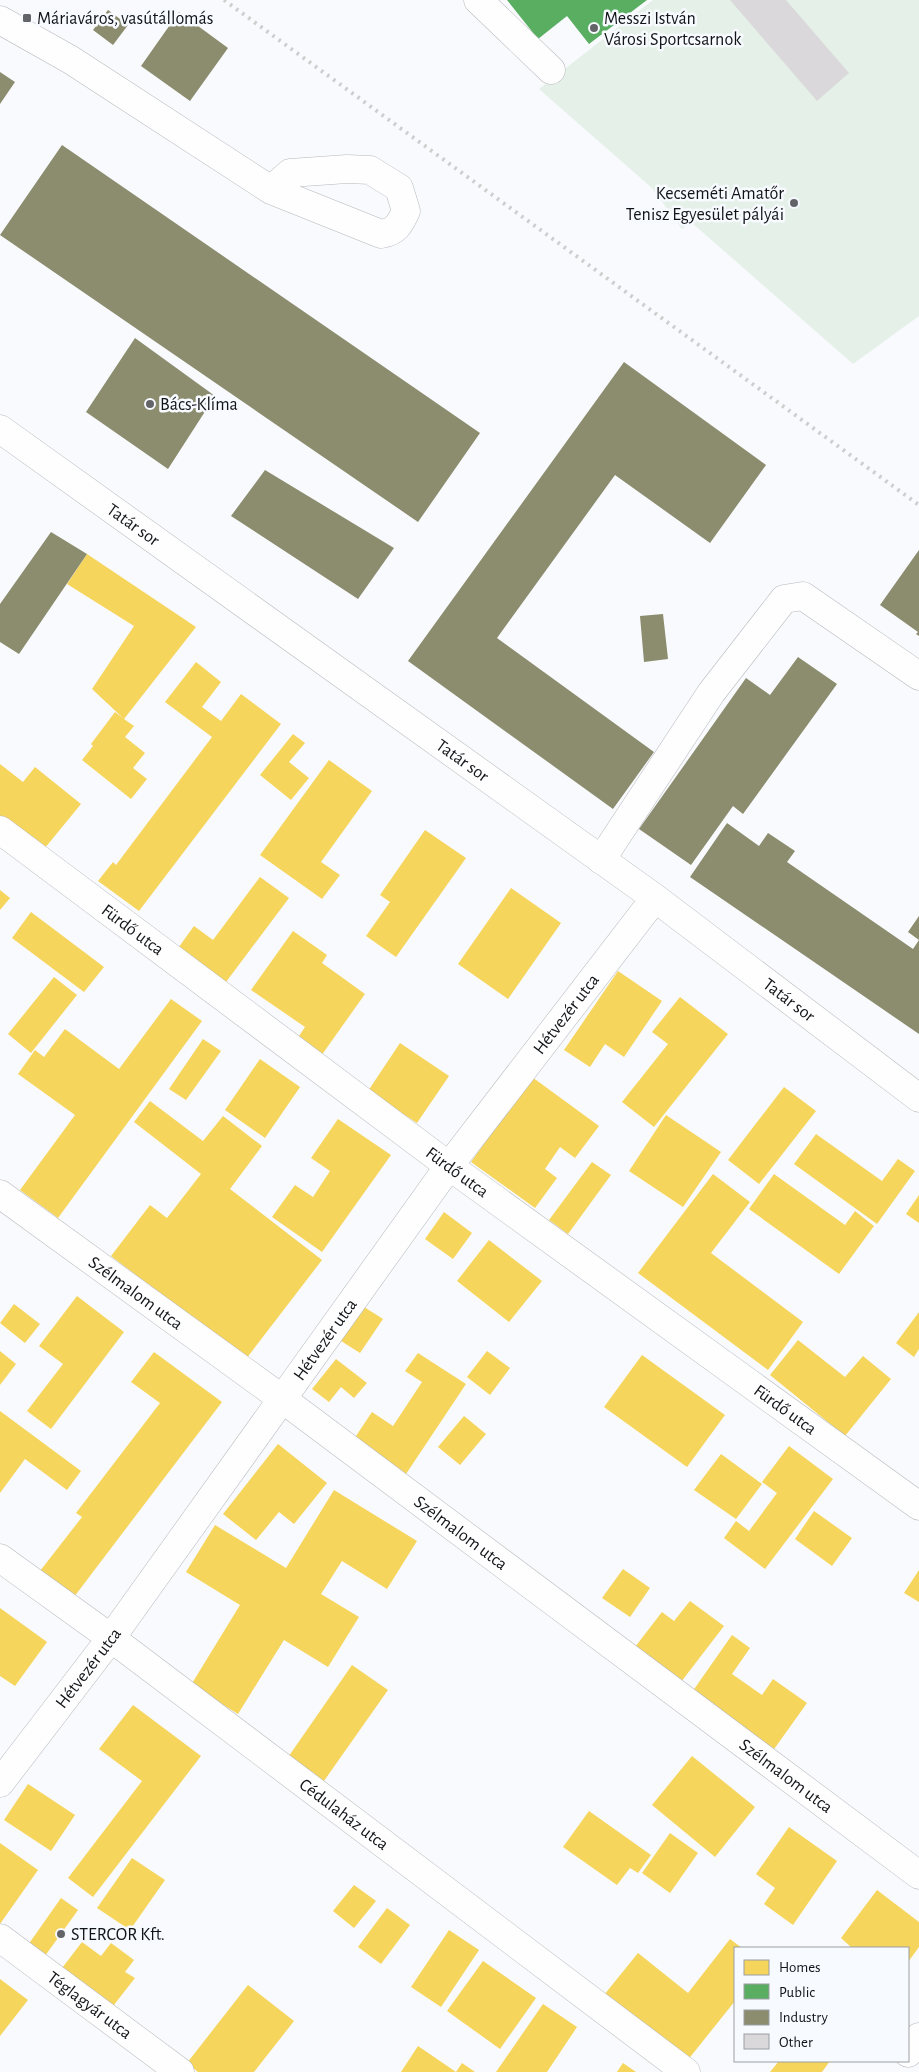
<svg xmlns="http://www.w3.org/2000/svg" width="919" height="2072" font-family="'Alegreya Sans',sans-serif">
  <style>
    .green { fill: #e5f1e8 }
    .homes { fill: #f6d55c }
    .public { fill: #5aae61 }
    .industry { fill: #8c8c6e }
    .building { fill: #dad8da }
    .lines { fill: none; stroke-linecap: round; stroke-linejoin: round }
    .minor-casing { stroke: #b7b9bc; stroke-width: 29 }
    .minor { stroke: #fefeff; stroke-width: 28 }
    .rail { stroke: #cecece; stroke-width: 4; stroke-dasharray: 2.5 5; stroke-linecap: butt }
    .poi-dot { fill: #626468; stroke: #f7fafe; stroke-width: 2 }
    .labels { text-anchor: middle; stroke-width: 5; stroke-linejoin: round; paint-order: stroke }
    .poi-label { font-size: 18px; fill: #121417; stroke: #f7fafe; text-anchor: start }
    .street-label { font-size: 18px; fill: #121417; stroke: #f7fafe }
  </style>
  <rect width="100%" height="100%" fill="#f8fafd"/>
  <path class="green" d="M 653,0 L 919,0 L 919,316 L 853,364 L 691,222 L 682,229 L 652,188 L 539,89 Z"/>
  <path class="homes" d="M 87,554 L 196,627 L 124,719 L 134,726 L 125,737 L 145,753 L 133,768 L 147,779 L 131,799 L 82,760 L 93,746 L 91,744 L 115,712 L 123,718 L 92,689 L 134,626 L 67,584 Z
    M 196,662 L 221,682 L 202,707 L 221,721 L 241,694 L 281,724 L 139,911 L 98,881 L 113,862 L 116,865 L 212,737 L 165,702 Z
    M 293,734 L 305,743 L 289,762 L 309,778 L 291,800 L 260,775 Z
    M 329,760 L 372,791 L 321,862 L 340,875 L 322,899 L 260,855 Z
    M 0,764 L 23,782 L 35,767 L 81,804 L 40,854 L 0,822 Z
    M 425,830 L 466,858 L 396,957 L 366,936 L 390,902 L 380,895 Z
    M 260,877 L 289,898 L 223,986 L 176,951 L 194,926 L 213,940 Z
    M 511,888 L 561,923 L 508,999 L 458,964 Z
    M 0,890 L 10,898 L 0,910 Z
    M 31,912 L 104,967 L 84,992 L 12,938 Z
    M 293,931 L 327,955 L 322,963 L 365,994 L 321,1056 L 297,1039 L 305,1027 L 251,990 Z
    M 618,971 L 662,1001 L 624,1057 L 605,1044 L 590,1067 L 564,1050 Z
    M 54,977 L 77,995 L 31,1053 L 8,1034 Z
    M 680,997 L 728,1034 L 654,1127 L 622,1102 L 668,1044 L 652,1032 Z
    M 171,999 L 202,1021 L 58,1218 L 20,1190 L 75,1115 L 18,1074 L 35,1050 L 44,1057 L 65,1029 L 119,1069 Z
    M 203,1039 L 221,1051 L 186,1100 L 169,1089 Z
    M 400,1043 L 449,1076 L 417,1123 L 368,1091 Z
    M 260,1059 L 300,1087 L 265,1138 L 225,1110 Z
    M 532,1077 L 599,1126 L 575,1158 L 560,1147 L 545,1169 L 557,1178 L 535,1208 L 471,1162 Z
    M 784,1087 L 816,1111 L 759,1184 L 728,1160 Z
    M 150,1101 L 203,1141 L 223,1116 L 262,1146 L 230,1189 L 322,1260 L 246,1359 L 111,1256 L 150,1205 L 167,1218 L 201,1174 L 134,1122 Z
    M 666,1115 L 721,1152 L 683,1207 L 629,1171 Z
    M 338,1119 L 391,1155 L 322,1252 L 272,1217 L 295,1185 L 313,1197 L 330,1171 L 311,1158 Z
    M 816,1134 L 882,1181 L 898,1159 L 915,1171 L 877,1224 L 794,1164 Z
    M 592,1162 L 611,1175 L 568,1234 L 549,1220 Z
    M 713,1174 L 750,1202 L 711,1253 L 803,1322 L 768,1370 L 638,1273 Z
    M 774,1174 L 845,1225 L 855,1211 L 874,1226 L 839,1274 L 749,1209 Z
    M 919,1195 L 919,1223 L 906,1214 Z
    M 444,1212 L 472,1233 L 453,1259 L 425,1239 Z
    M 489,1240 L 542,1281 L 509,1322 L 457,1281 Z
    M 77,1296 L 124,1332 L 51,1429 L 27,1411 L 63,1364 L 39,1346 Z
    M 14,1304 L 40,1324 L 25,1343 L 0,1323 Z
    M 361,1305 L 383,1319 L 360,1353 L 338,1339 Z
    M 919,1312 L 919,1349 L 914,1357 L 896,1343 Z
    M 798,1340 L 845,1377 L 863,1356 L 891,1379 L 845,1436 L 770,1375 Z
    M 0,1351 L 16,1364 L 0,1385 Z
    M 487,1351 L 510,1368 L 490,1395 L 467,1377 Z
    M 154,1352 L 222,1402 L 74,1597 L 40,1571 L 82,1517 L 76,1513 L 160,1403 L 131,1382 Z
    M 418,1353 L 466,1384 L 402,1480 L 350,1445 L 372,1412 L 393,1426 L 422,1382 L 405,1371 Z
    M 642,1355 L 725,1415 L 687,1467 L 604,1407 Z
    M 336,1359 L 367,1383 L 354,1398 L 341,1387 L 329,1402 L 312,1389 Z
    M 0,1411 L 81,1471 L 67,1490 L 25,1459 L 0,1493 Z
    M 464,1416 L 486,1434 L 460,1465 L 438,1447 Z
    M 278,1444 L 327,1483 L 294,1524 L 279,1512 L 256,1540 L 223,1514 Z
    M 789,1446 L 833,1479 L 765,1569 L 724,1538 L 736,1521 L 749,1531 L 777,1493 L 762,1482 Z
    M 721,1454 L 762,1484 L 736,1519 L 694,1490 Z
    M 334,1490 L 417,1541 L 387,1589 L 342,1561 L 321,1594 L 359,1617 L 328,1667 L 284,1640 L 238,1714 L 191,1685 L 240,1605 L 186,1572 L 215,1525 L 286,1568 Z
    M 814,1511 L 852,1538 L 832,1566 L 795,1539 Z
    M 623,1569 L 650,1588 L 630,1617 L 602,1598 Z
    M 919,1570 L 919,1602 L 904,1593 Z
    M 690,1601 L 724,1626 L 681,1682 L 635,1647 L 662,1612 L 674,1621 Z
    M 0,1608 L 47,1642 L 15,1686 L 0,1676 Z
    M 732,1635 L 750,1648 L 732,1674 L 762,1695 L 773,1679 L 807,1703 L 772,1752 L 690,1695 Z
    M 352,1665 L 388,1690 L 319,1788 L 284,1763 Z
    M 133,1705 L 201,1756 L 93,1897 L 68,1878 L 142,1781 L 99,1749 Z
    M 692,1756 L 755,1807 L 715,1857 L 652,1805 Z
    M 28,1784 L 75,1815 L 51,1851 L 4,1820 Z
    M 589,1811 L 651,1855 L 638,1873 L 630,1868 L 617,1885 L 563,1847 Z
    M 789,1827 L 837,1861 L 793,1925 L 764,1904 L 775,1888 L 756,1874 Z
    M 670,1833 L 698,1853 L 670,1893 L 642,1873 Z
    M 0,1843 L 38,1870 L 0,1924 Z
    M 132,1858 L 165,1880 L 130,1930 L 97,1908 Z
    M 354,1885 L 376,1901 L 354,1928 L 333,1911 Z
    M 877,1890 L 919,1922 L 919,1947 L 908,1962 L 908,1948 L 852,1948 L 841,1938 Z
    M 61,1898 L 78,1910 L 45,1956 L 28,1945 Z
    M 387,1908 L 410,1925 L 381,1964 L 358,1947 Z
    M 449,1930 L 479,1950 L 441,2007 L 411,1987 Z
    M 730,1939 L 742,1948 L 735,1948 L 735,2001 L 687,2061 L 604,1995 L 638,1953 L 688,1993 Z
    M 82,1942 L 101,1956 L 111,1943 L 134,1960 L 125,1972 L 135,1978 L 110,2010 L 59,1972 Z
    M 483,1961 L 536,1998 L 500,2049 L 447,2011 Z
    M 0,1979 L 28,2000 L 0,2036 Z
    M 248,1985 L 294,2021 L 254,2072 L 198,2072 L 187,2063 Z
    M 543,2004 L 577,2027 L 547,2072 L 496,2072 Z
    M 418,2046 L 456,2072 L 462,2063 L 475,2072 L 401,2072 Z
    M 779,2061 L 830,2061 L 822,2072 L 770,2072 Z
    M 623,2063 L 636,2072 L 617,2072 Z"/>
  <path class="public" d="M 507,0 L 647,0 L 589,44 L 567,16 L 538,39 Z"/>
  <path class="industry" d="M 108,10 L 128,25 L 113,45 L 93,30 Z
    M 179,12 L 228,48 L 190,101 L 141,66 Z
    M 0,72 L 15,82 L 0,104 Z
    M 62,145 L 480,433 L 418,522 L 0,235 Z
    M 135,338 L 215,396 L 168,469 L 86,412 Z
    M 624,362 L 766,465 L 710,543 L 615,475 L 497,638 L 654,752 L 613,809 L 408,661 Z
    M 265,470 L 394,548 L 358,599 L 231,516 Z
    M 51,532 L 87,554 L 19,654 L 0,642 L 0,604 Z
    M 919,550 L 919,636 L 916,634 L 918,632 L 880,605 Z
    M 663,614 L 668,659 L 644,662 L 640,616 Z
    M 798,657 L 837,684 L 743,814 L 733,806 L 691,865 L 639,829 L 746,678 L 770,695 Z
    M 727,823 L 759,846 L 768,833 L 795,851 L 787,862 L 913,949 L 919,940 L 919,1034 L 690,877 Z
    M 919,916 L 919,940 L 908,932 Z"/>
  <path class="building" d="M 730,0 L 786,0 L 849,73 L 817,101 Z"/>
  <g class="lines">
    <g class="minor-casing">
      <g id="minor">
        <path d="M 478,0 L 551,70"/>
        <path d="M 0,20 L 71,60 L 271,190 L 381,234 C 396,232 400,224 406,211 L 399,188 L 370,170 L 347,169 L 290,173 L 271,190"/>
        <path id="s1" d="M 0,429 L 655,898 L 919,1098"/>
        <path id="s2" d="M 0,830 L 449,1166 L 919,1506"/>
        <path d="M 601,860 L 711,693 L 784,599 L 803,596 L 919,676"/>
        <path id="s3" d="M 0,1194 L 281,1398 L 919,1875"/>
        <path id="s4" d="M 0,1558 L 111,1638 L 686,2072"/>
        <path id="s5" d="M 0,1783 L 111,1638 L 449,1166 L 655,898"/>
        <path id="s6" d="M 0,1938 L 180,2072"/>
        <path d="M 908,2053 L 919,2037"/>
      </g>
    </g>
    <use href="#minor" class="minor"/>
    <path class="rail" d="M 224,0 L 919,505"/>
  </g>
  <g class="poi-dot">
    <rect x="22" y="13" width="10" height="10" rx="2.5"/>
    <circle cx="594" cy="28" r="5"/>
    <circle cx="794" cy="203" r="5"/>
    <circle cx="150" cy="404" r="5"/>
    <circle cx="61" cy="1934" r="5"/>
  </g>
  <g class="labels">
    <g class="poi-label">
      <text x="37" y="24">Máriaváros, vasútállomás</text>
      <text x="604" y="24">Messzi István<tspan x="604" dy="21">Városi Sportcsarnok</tspan></text>
      <text x="784" y="199" text-anchor="end">Kecseméti Amatőr<tspan x="784" dy="21">Tenisz Egyesület pályái</tspan></text>
      <text x="160" y="410">Bács-Klíma</text>
      <text x="71" y="1940">STERCOR Kft.</text>
    </g>
    <g class="street-label">
      <text dy="6" stroke="none"><textPath href="#s1" startOffset="164">Tatár sor</textPath></text>
      <text dy="6" stroke="none"><textPath href="#s1" startOffset="569">Tatár sor</textPath></text>
      <text dy="6" stroke="none"><textPath href="#s2" startOffset="166">Fürdő utca</textPath></text>
      <text dy="6" stroke="none"><textPath href="#s1" startOffset="974">Tatár sor</textPath></text>
      <text dy="6" stroke="none"><textPath href="#s5" startOffset="955">Hétvezér utca</textPath></text>
      <text dy="6" stroke="none"><textPath href="#s2" startOffset="571">Fürdő utca</textPath></text>
      <text dy="6" stroke="none"><textPath href="#s3" startOffset="168">Szélmalom utca</textPath></text>
      <text dy="6" stroke="none"><textPath href="#s5" startOffset="550">Hétvezér utca</textPath></text>
      <text dy="6" stroke="none"><textPath href="#s2" startOffset="976">Fürdő utca</textPath></text>
      <text dy="6" stroke="none"><textPath href="#s3" startOffset="572">Szélmalom utca</textPath></text>
      <text dy="6" stroke="none"><textPath href="#s5" startOffset="145">Hétvezér utca</textPath></text>
      <text dy="6" stroke="none"><textPath href="#s3" startOffset="978">Szélmalom utca</textPath></text>
      <text dy="6" stroke="none"><textPath href="#s4" startOffset="429">Cédulaház utca</textPath></text>
      <text dy="6" stroke="none"><textPath href="#s6" startOffset="112">Téglagyár utca</textPath></text>
    </g>
  </g>
  <rect x="734" y="1947" width="175" height="115" fill="#f7fafe" stroke="#9b9ea2"/>
  <rect x="744" y="1960" width="25" height="15" fill="#f6d55c" stroke="#9b9ea2"/>
  <text x="779" y="1972" font-size="15" fill="#121417">Homes</text>
  <rect x="744" y="1984" width="25" height="15" fill="#5aae61" stroke="#9b9ea2"/>
  <text x="779" y="1997" font-size="15" fill="#121417">Public</text>
  <rect x="744" y="2010" width="25" height="15" fill="#8c8c6e" stroke="#9b9ea2"/>
  <text x="779" y="2022" font-size="15" fill="#121417">Industry</text>
  <rect x="744" y="2034" width="25" height="15" fill="#dad8da" stroke="#9b9ea2"/>
  <text x="779" y="2047" font-size="15" fill="#121417">Other</text>
</svg>
